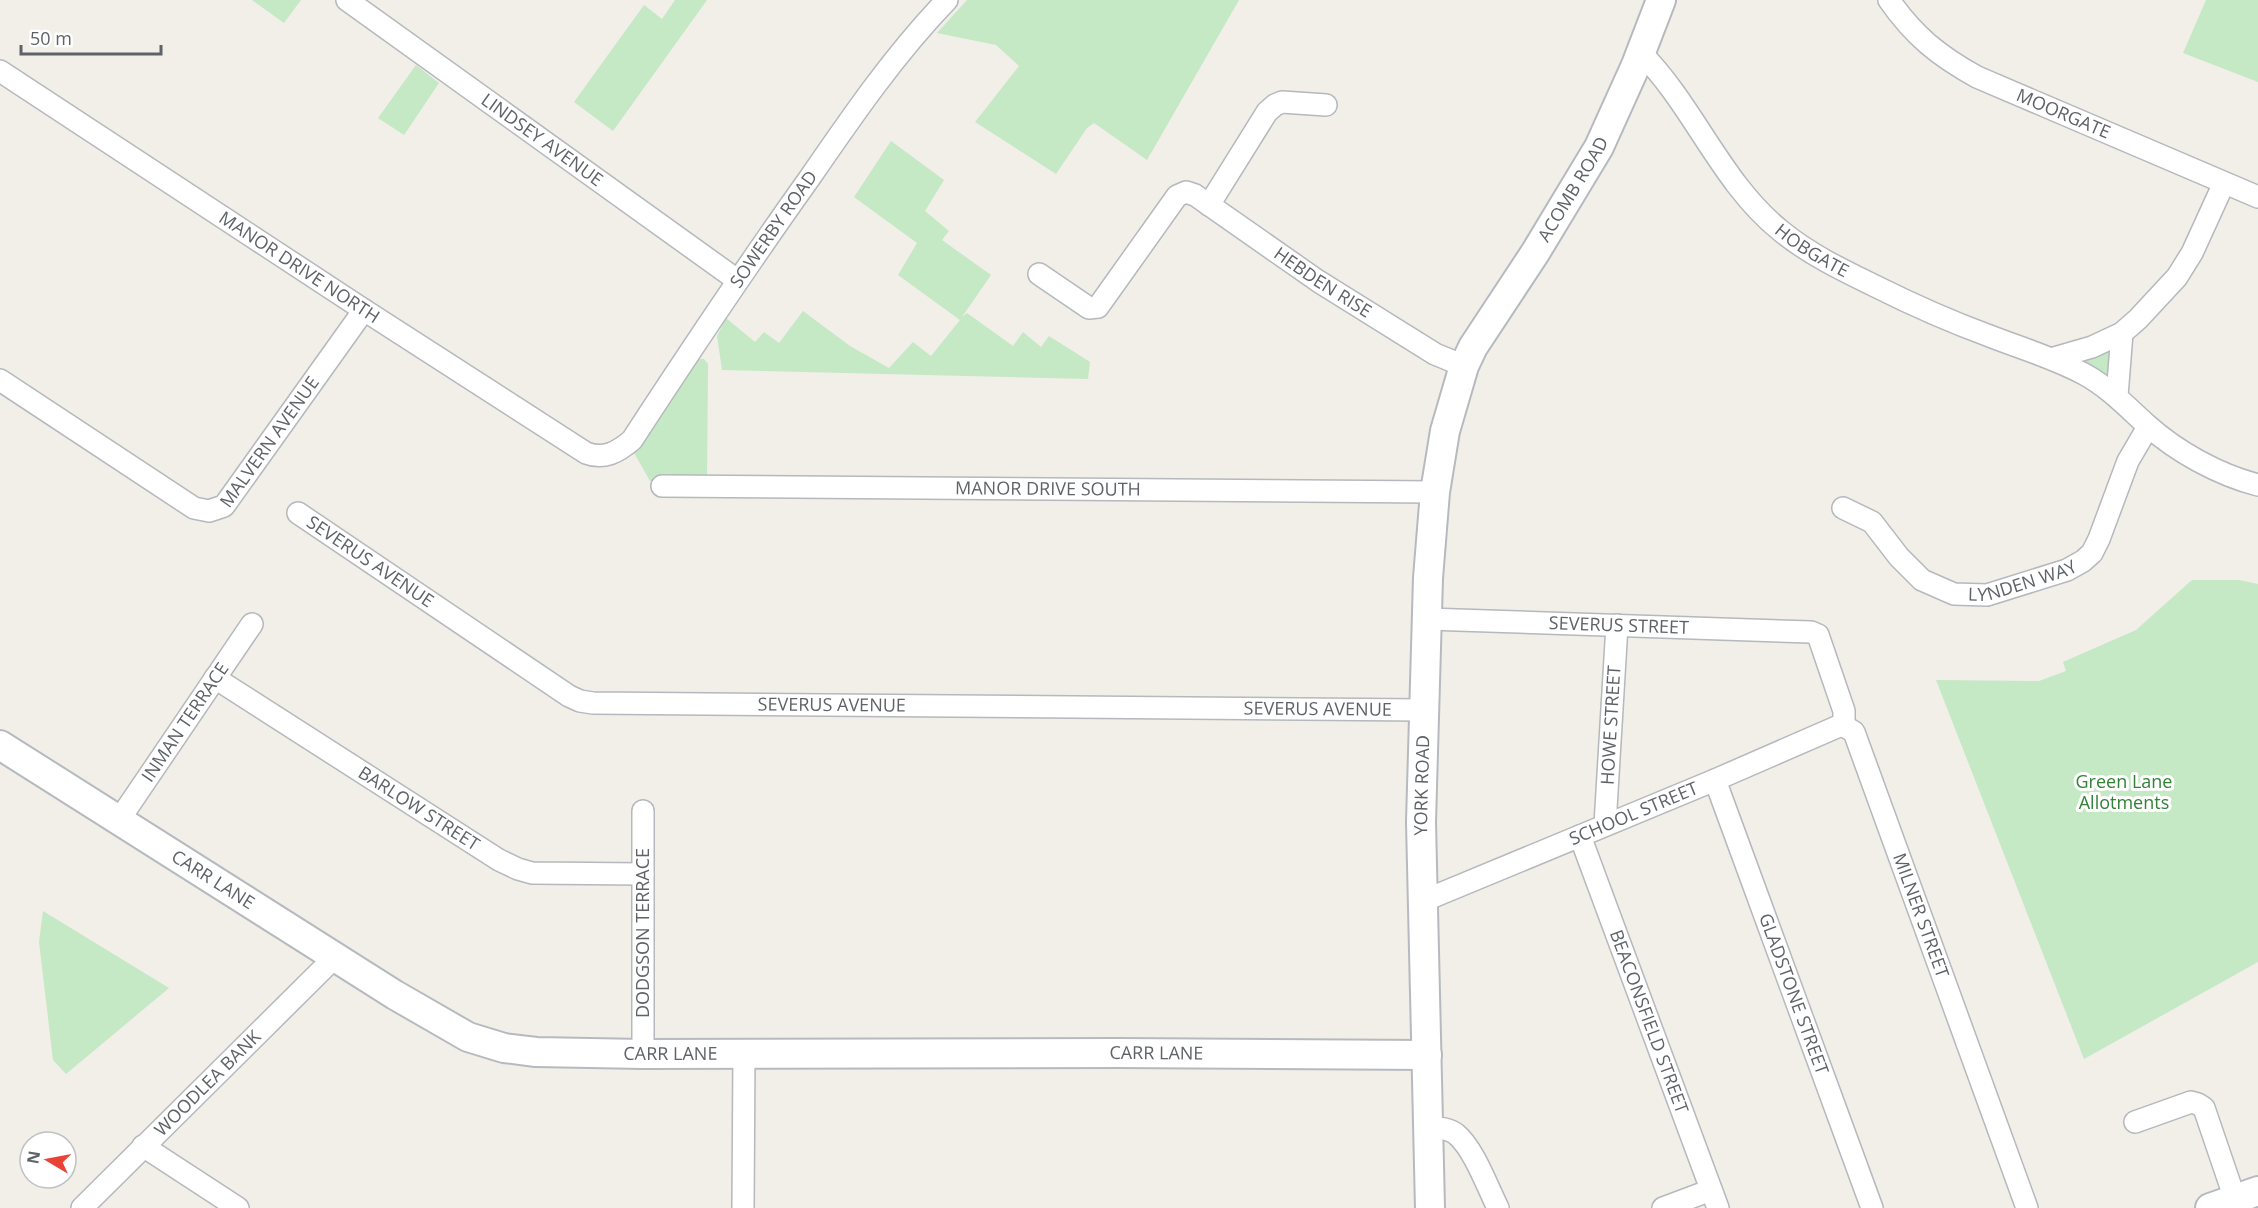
<svg xmlns="http://www.w3.org/2000/svg" width="2258" height="1208" font-family="'Open Sans',sans-serif">
  <style>
    .green { fill: #c5e8c5 }
    .lines { fill: none; stroke-linecap: round; stroke-linejoin: round }
    .street-casing { stroke: #b5b8bc; stroke-width: 24 }
    .secondary-casing { stroke: #b6babf; stroke-width: 32 }
    .street { stroke: #fff; stroke-width: 21 }
    .secondary { stroke: #fff; stroke-width: 28 }
    .labels { text-anchor: middle; stroke-width: 6; stroke-linejoin: round; paint-order: stroke }
    .street-label { font-size: 18px; fill: #5f6368; stroke: #fff }
    .park-label { font-size: 18px; fill: #348238; stroke: #fff }
  </style>
  <rect width="100%" height="100%" fill="#f1efe8"/>
  <path class="green" d="M 252,0 L 301,0 L 284,23 Z
    M 675,0 L 707,0 L 613,131 L 574,102 L 644,5 L 662,19 Z
    M 967,0 L 1239,0 L 1147,160 L 1094,123 L 1087,128 L 1056,174 L 975,122 L 1019,66 L 996,45 L 937,33 Z
    M 2206,0 L 2258,0 L 2258,82 L 2183,53 Z
    M 416,65 L 439,83 L 404,135 L 378,118 Z
    M 891,141 L 944,180 L 925,211 L 949,231 L 942,240 L 991,275 L 962,317 L 967,313 L 1013,346 L 1023,332 L 1041,347 L 1049,336 L 1090,362 L 1088,379 L 722,370 L 717,336 L 726,318 L 755,342 L 764,332 L 779,343 L 803,311 L 850,346 L 889,368 L 913,342 L 931,356 L 960,320 L 898,275 L 917,243 L 854,197 Z
    M 2113,347 L 2111,381 L 2077,359 Z
    M 699,359 L 704,359 L 708,364 L 707,480 L 650,481 L 633,451 L 695,361 Z
    M 2192,580 L 2239,580 L 2258,584 L 2258,962 L 2084,1059 L 1936,680 L 2039,681 L 2066,671 L 2063,662 L 2136,630 Z
    M 43,911 L 169,988 L 66,1074 L 53,1060 L 39,942 Z"/>
  <g class="lines">
    <g class="street-casing">
      <g id="street">
        <path id="s1" d="M 347,0 L 737,280"/>
        <path id="s2" d="M 1889,0 C 1914,36 1939,56 1977,77 L 2258,197"/>
        <path id="s3" d="M 1641,53 C 1694,106 1721,183 1781,231 C 1809,254 1842,270 1875,286 C 1911,304 1949,321 1987,335 C 2020,348 2052,357 2084,374 C 2108,387 2126,406 2147,425 C 2177,452 2219,475 2258,485"/>
        <path id="s4" d="M 0,71 L 364,310 L 586,453 C 604,460 618,452 632,440 C 690,351 749,263 811,176 C 853,115 895,54 947,0"/>
        <path d="M 1209,205 L 1267,112 L 1275,105 L 1282,102 L 1326,105"/>
        <path id="s5" d="M 1039,274 L 1089,308 L 1098,307 L 1177,196 L 1186,192 L 1195,195 L 1318,281 L 1435,354 L 1464,366"/>
        <path d="M 2054,358 L 2092,347 L 2122,333 L 2138,319 L 2177,277 L 2192,253 L 2224,183"/>
        <path id="s6" d="M 0,380 L 194,508 L 209,511 L 224,506 L 364,310"/>
        <path d="M 2117,396 L 2122,333"/>
        <path id="s7" d="M 662,486 L 1435,492"/>
        <path id="s8" d="M 1843,508 L 1872,522 L 1899,557 L 1922,580 L 1954,594 L 1987,595 L 2067,570 L 2083,561 L 2092,553 L 2099,539 L 2128,461 L 2148,427"/>
        <path id="s9" d="M 298,513 L 569,696 L 580,701 L 593,703 L 1424,710"/>
        <path id="s10" d="M 1427,619 L 1811,632 L 1818,635 L 1844,711 L 1844,726"/>
        <path id="s11" d="M 215,678 L 499,860 L 518,869 L 532,873 L 643,874"/>
        <path id="s12" d="M 1844,726 L 1854,732 L 2027,1208"/>
        <path id="s13" d="M 1715,780 L 1872,1208"/>
        <path id="s14" d="M 119,820 L 252,624"/>
        <path id="s15" d="M 1605,825 L 1617,625"/>
        <path id="s16" d="M 1580,836 L 1718,1208"/>
        <path id="s17" d="M 1423,901 L 1715,780 L 1839,726 L 1844,726"/>
        <path d="M 643,1054 L 643,811"/>
        <path d="M 2135,1122 L 2191,1102 L 2198,1104 L 2204,1108 L 2235,1199"/>
        <path d="M 1429,1127 C 1438,1128 1448,1128 1456,1134 C 1474,1149 1487,1186 1498,1208"/>
        <path d="M 143,1146 L 238,1208"/>
        <path id="s18" d="M 82,1208 L 334,958"/>
        <path d="M 743,1208 L 744,1053"/>
        <path d="M 1663,1208 L 1711,1190"/>
      </g>
    </g>
    <g class="secondary-casing">
      <g id="secondary">
        <path id="s19" d="M 0,745 L 395,995 L 468,1037 L 504,1048 L 536,1052 L 643,1054 L 1119,1053 L 1427,1055"/>
        <path id="s20" d="M 1430,1208 L 1421,822 L 1428,578 L 1435,492 L 1445,431 L 1464,366 L 1473,347 L 1535,253 L 1599,147 L 1636,65 L 1661,0"/>
        <path d="M 2210,1208 L 2258,1191"/>
      </g>
    </g>
    <use href="#street" class="street"/>
    <use href="#secondary" class="secondary"/>
  </g>
  <g class="labels">
    <g class="street-label">
      <text dy="6" stroke="none"><textPath href="#s2" startOffset="212">MOORGATE</textPath></text>
      <text dy="6" stroke="none"><textPath href="#s1" startOffset="240">LINDSEY AVENUE</textPath></text>
      <text dy="6" stroke="none"><textPath href="#s20" startOffset="1054">ACOMB ROAD</textPath></text>
      <text dy="6" stroke="none"><textPath href="#s4" startOffset="1004">SOWERBY ROAD</textPath></text>
      <text dy="6" stroke="none"><textPath href="#s3" startOffset="264">HOBGATE</textPath></text>
      <text dy="6" stroke="none"><textPath href="#s4" startOffset="358">MANOR DRIVE NORTH</textPath></text>
      <text dy="6" stroke="none"><textPath href="#s5" startOffset="380">HEBDEN RISE</textPath></text>
      <text dy="6" stroke="none"><textPath href="#s6" startOffset="342">MALVERN AVENUE</textPath></text>
      <text dy="6" stroke="none"><textPath href="#s7" startOffset="386">MANOR DRIVE SOUTH</textPath></text>
      <text dy="6" stroke="none"><textPath href="#s9" startOffset="87">SEVERUS AVENUE</textPath></text>
      <text dy="6" stroke="none"><textPath href="#s8" startOffset="214">LYNDEN WAY</textPath></text>
      <text dy="6" stroke="none"><textPath href="#s10" startOffset="192">SEVERUS STREET</textPath></text>
      <text dy="6" stroke="none"><textPath href="#s9" startOffset="591">SEVERUS AVENUE</textPath></text>
      <text dy="6" stroke="none"><textPath href="#s9" startOffset="1077">SEVERUS AVENUE</textPath></text>
      <text dy="6" stroke="none"><textPath href="#s14" startOffset="118">INMAN TERRACE</textPath></text>
      <text dy="6" stroke="none"><textPath href="#s15" startOffset="100">HOWE STREET</textPath></text>
      <text dy="6" stroke="none"><textPath href="#s20" startOffset="423">YORK ROAD</textPath></text>
      <text dy="6" stroke="none"><textPath href="#s11" startOffset="242">BARLOW STREET</textPath></text>
      <text dy="6" stroke="none"><textPath href="#s17" startOffset="228">SCHOOL STREET</textPath></text>
      <text dy="6" stroke="none"><textPath href="#s19" startOffset="252">CARR LANE</textPath></text>
      <text dy="6" stroke="none"><textPath href="#s12" startOffset="207">MILNER STREET</textPath></text>
      <text transform="translate(643 933) rotate(-90)" y="6">DODGSON TERRACE</text>
      <text dy="6" stroke="none"><textPath href="#s13" startOffset="228">GLADSTONE STREET</textPath></text>
      <text dy="6" stroke="none"><textPath href="#s16" startOffset="198">BEACONSFIELD STREET</textPath></text>
      <text dy="6" stroke="none"><textPath href="#s19" startOffset="756">CARR LANE</textPath></text>
      <text dy="6" stroke="none"><textPath href="#s19" startOffset="1242">CARR LANE</textPath></text>
      <text dy="6" stroke="none"><textPath href="#s18" startOffset="177">WOODLEA BANK</textPath></text>
    </g>
    <g class="park-label">
      <text x="2124" y="788">Green Lane<tspan x="2124" dy="21">Allotments</tspan></text>
    </g>
  </g>
  <g transform="translate(48 1160) rotate(280)"><circle r="28" fill="#ffffff" stroke="#bfc1c3" stroke-width="1.5"/>
  <path d="M0-4.5L10 22L0 15L-10 22Z" fill="#ea4335"/>
  <text y="-9" font-size="16" font-weight="bold" text-anchor="middle" fill="#5f6368">N</text>
  </g>
  <path d="M21 45v9h140v-9" fill="none" stroke="#5f6368" stroke-width="3"/>
  <text x="30" y="45" font-size="18" fill="#5f6368" stroke="#ffffff" stroke-width="4.5" paint-order="stroke">50 m</text>
</svg>
